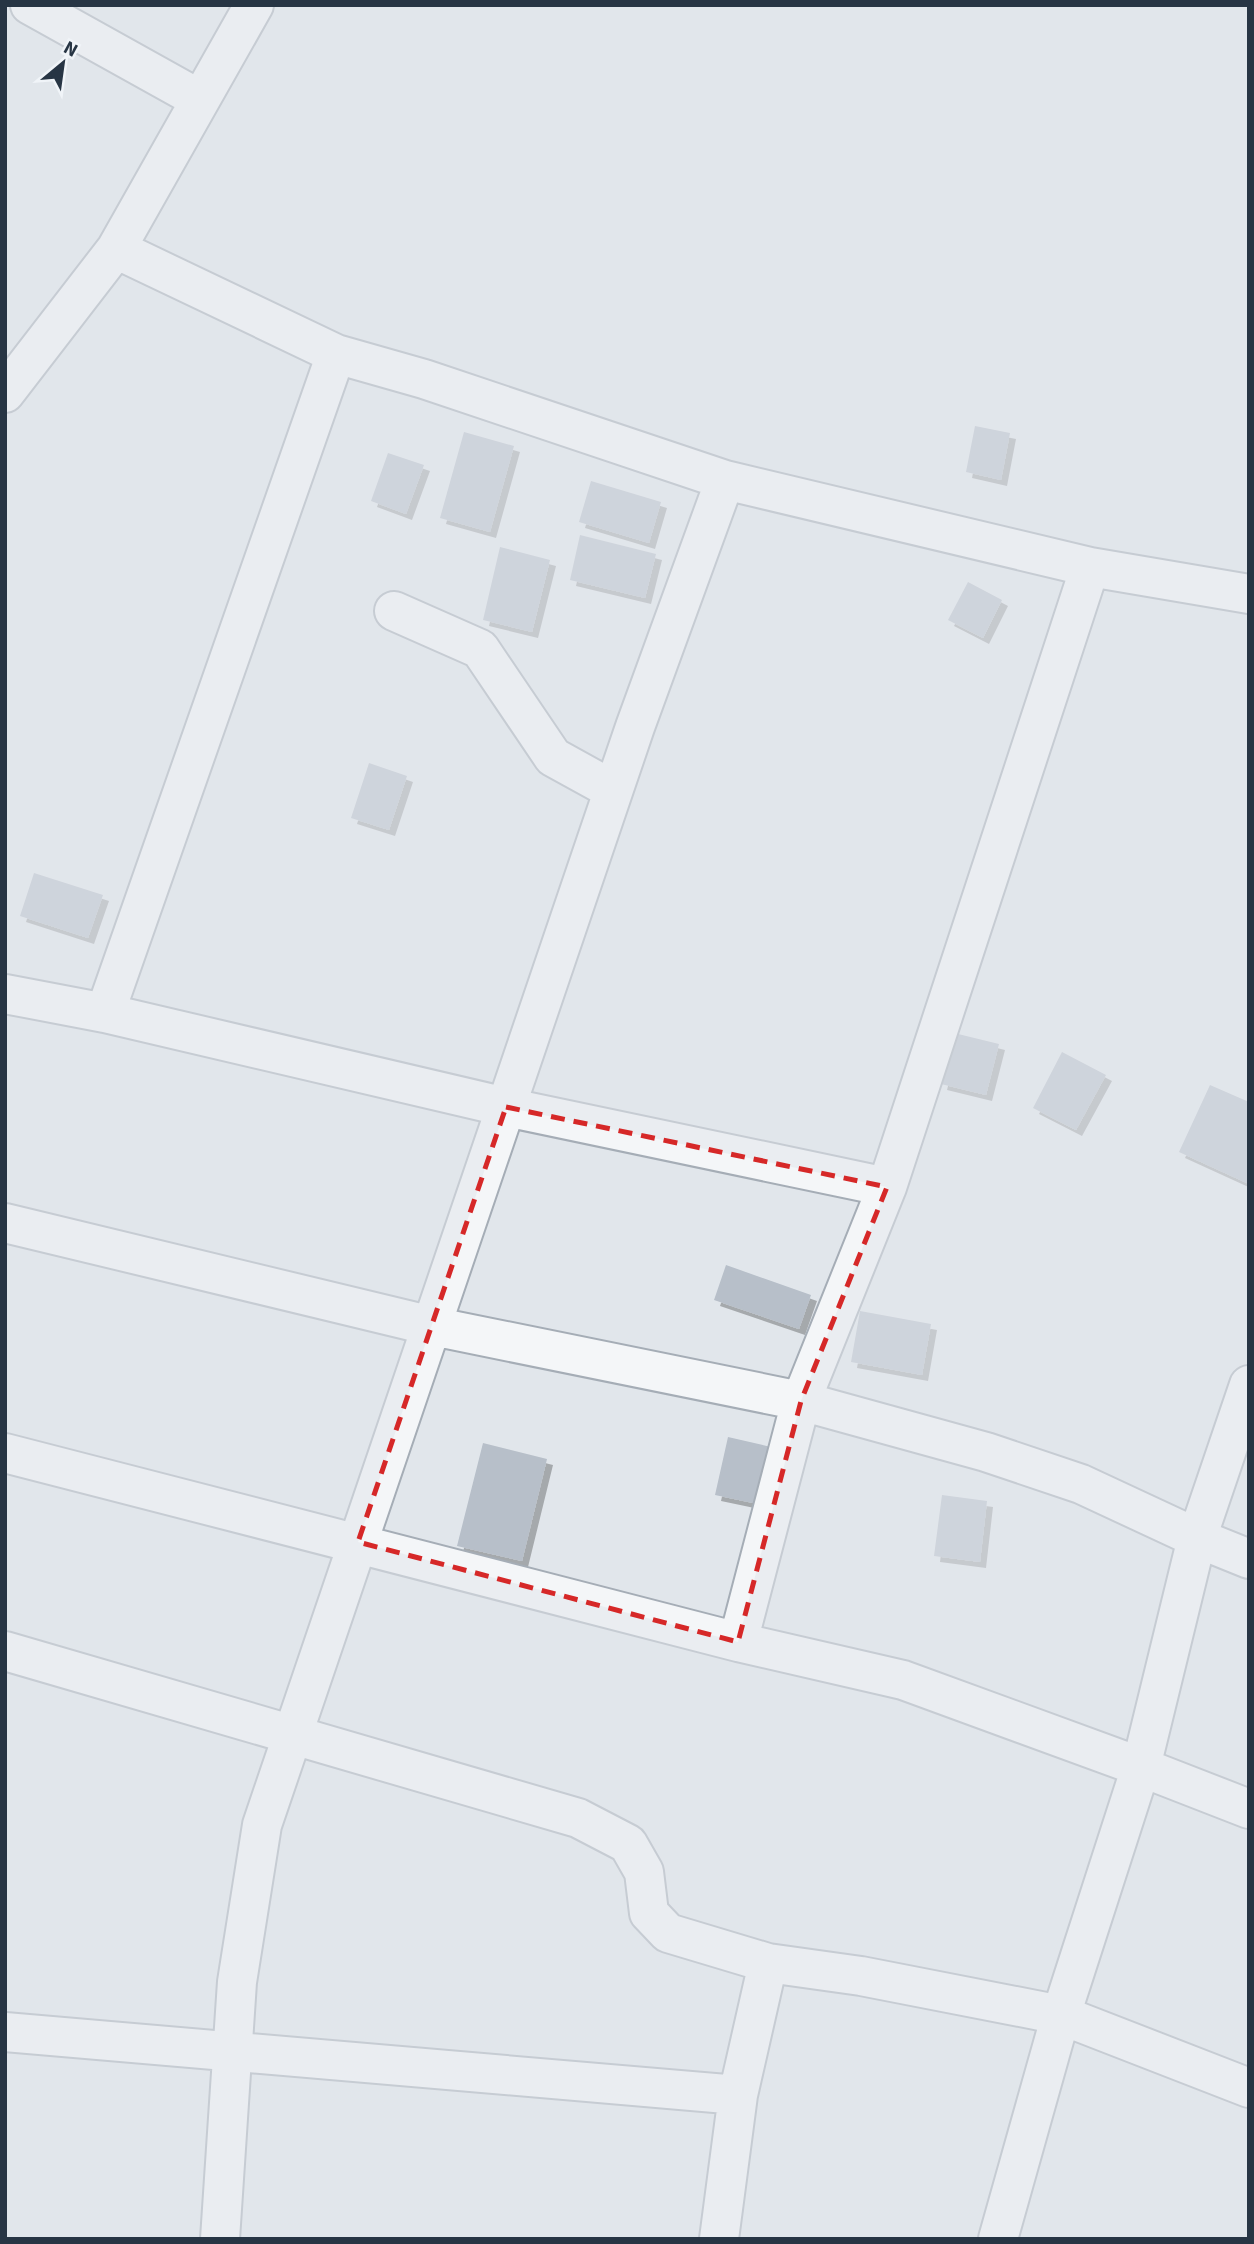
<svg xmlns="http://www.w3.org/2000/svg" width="1254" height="2244" font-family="'Source Sans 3',sans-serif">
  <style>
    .building { fill: #b7bfc9; filter: url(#shadow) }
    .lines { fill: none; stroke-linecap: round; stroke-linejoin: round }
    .minor-casing { stroke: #a5adb6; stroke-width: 42 }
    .minor { stroke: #f4f6f8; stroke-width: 38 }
    .marked { fill: none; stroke: #d62828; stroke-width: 5; stroke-dasharray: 14 9; stroke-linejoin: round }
  </style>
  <defs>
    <filter id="shadow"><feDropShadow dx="6" dy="6" stdDeviation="0" flood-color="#0004"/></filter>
  </defs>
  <rect width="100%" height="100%" fill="#e1e6eb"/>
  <path class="building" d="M 975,426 L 1010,433 L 1001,480 L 966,472 Z
    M 464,432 L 514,446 L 490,532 L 440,518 Z
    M 388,453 L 424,465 L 406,514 L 371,501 Z
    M 591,481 L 661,502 L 649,543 L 579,522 Z
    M 580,535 L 656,554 L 645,598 L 570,580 Z
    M 500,547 L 550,560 L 532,632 L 483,620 Z
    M 968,582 L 1002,600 L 983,638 L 948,620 Z
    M 369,763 L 407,776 L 389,830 L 351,818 Z
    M 34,873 L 103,895 L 88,938 L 20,916 Z
    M 954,1033 L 999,1044 L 986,1095 L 941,1084 Z
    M 1062,1052 L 1106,1075 L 1076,1130 L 1033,1108 Z
    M 1210,1085 L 1249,1102 L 1249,1184 L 1179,1152 Z
    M 726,1265 L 811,1295 L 799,1329 L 714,1300 Z
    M 860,1311 L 931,1324 L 922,1375 L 851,1362 Z
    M 728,1437 L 771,1447 L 758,1504 L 715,1495 Z
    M 483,1443 L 547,1459 L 522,1561 L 457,1546 Z
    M 942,1495 L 987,1501 L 980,1562 L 934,1556 Z"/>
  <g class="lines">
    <g class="minor-casing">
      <path id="minor" d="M 30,5 L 199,99
        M 116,249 L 336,354 L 424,379 L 725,480
        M 5,393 L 116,249 L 254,5
        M 394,611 L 480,649 L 553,757 L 613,790
        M 5,994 L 105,1013 L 506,1107 L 887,1187
        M 105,1013 L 336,354
        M 5,1223 L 432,1326 L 801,1401 L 986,1452 L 1081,1484 L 1197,1538 L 1249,1559
        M 5,1453 L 738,1642 L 903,1680 L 1141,1767 L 1197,1538 L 1249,1385
        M 738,1642 L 801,1401 L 887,1187 L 1090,567
        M 5,1651 L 578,1818 L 628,1844 L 644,1872 L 649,1913 L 668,1933 L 768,1963
        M 5,2032 L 738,2095
        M 220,2239 L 237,1982 L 262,1825 L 635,727 L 725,480 L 1090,567 L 1249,594
        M 719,2239 L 738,2095 L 768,1963 L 861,1976 L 1061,2015 L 1249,2088
        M 998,2239 L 1061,2015 L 1141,1767 L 1249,1809"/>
    </g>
    <use href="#minor" class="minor"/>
  </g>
  <path d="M0 0H1254V2244H0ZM 506,1107 L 887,1187 L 801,1401 L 738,1642 L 358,1542 Z" fill="#e1e6eb" fill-opacity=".55" fill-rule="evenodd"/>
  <path class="marked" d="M 506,1107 L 887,1187 L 801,1401 L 738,1642 L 358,1542 Z"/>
  <rect width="1254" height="2244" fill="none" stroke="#273544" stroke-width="14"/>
  <g transform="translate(63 63) rotate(29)" stroke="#f0f4f8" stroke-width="5" paint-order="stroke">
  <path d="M0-5L12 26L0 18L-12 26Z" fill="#273544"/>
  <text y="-10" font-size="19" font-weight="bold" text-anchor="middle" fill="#273544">N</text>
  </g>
</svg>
